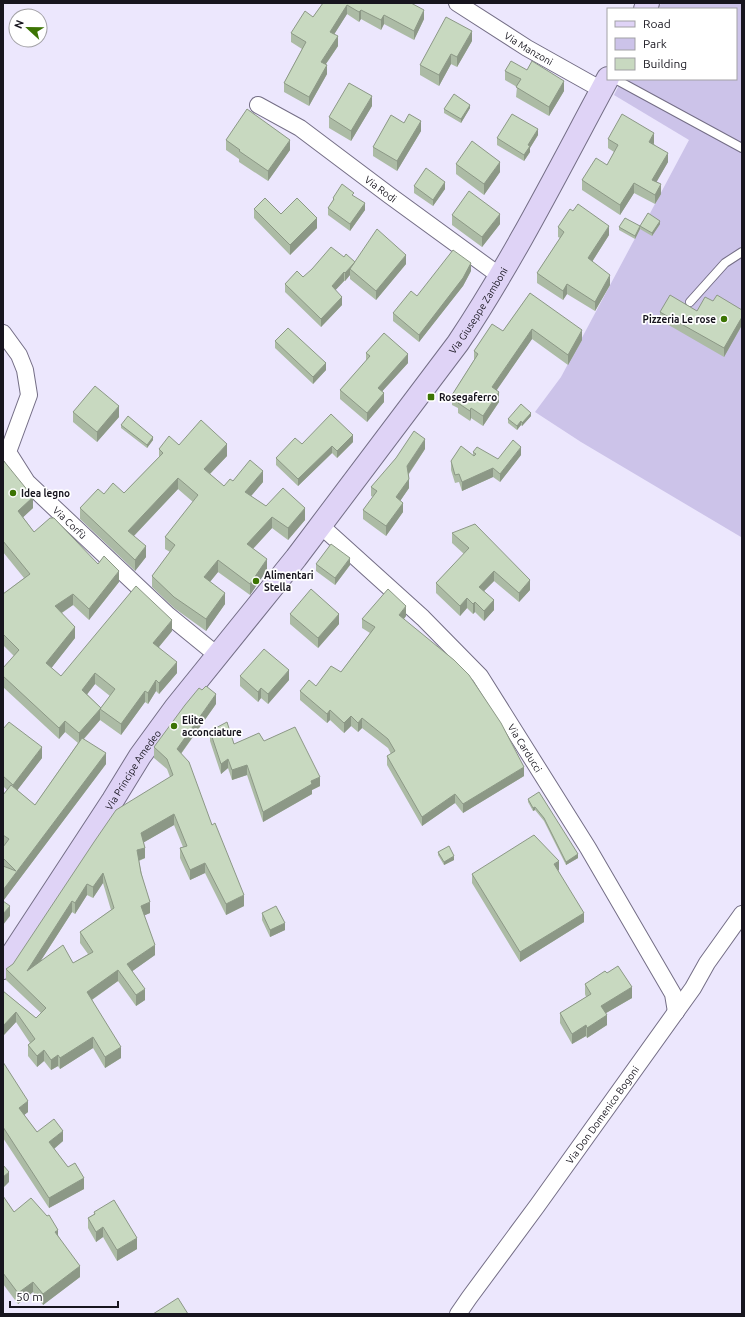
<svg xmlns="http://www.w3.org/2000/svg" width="745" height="1317" font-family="Ubuntu,sans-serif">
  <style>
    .green { fill: #ccc3e9 }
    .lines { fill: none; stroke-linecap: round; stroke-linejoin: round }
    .lane-casing { stroke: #746e86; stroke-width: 10 }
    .street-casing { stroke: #746e86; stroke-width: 18 }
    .secondary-casing { stroke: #746e86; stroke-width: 24 }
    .lane { stroke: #fff; stroke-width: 8 }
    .street { stroke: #fff; stroke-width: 16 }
    .secondary { stroke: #dfd3f6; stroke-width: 22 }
    .wall { fill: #acbba5; fill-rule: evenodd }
    .shaded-wall { fill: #8c9886 }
    .building { fill: #c8d9c0; stroke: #8c9886; fill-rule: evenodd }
    .poi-dot { fill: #3c7403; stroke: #fff; stroke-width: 1.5 }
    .labels { text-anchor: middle; stroke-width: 3.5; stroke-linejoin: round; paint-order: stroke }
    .street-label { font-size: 10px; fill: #17151e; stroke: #fff }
    .poi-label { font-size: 10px; font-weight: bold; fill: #17151e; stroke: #fff; text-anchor: start }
  </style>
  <rect width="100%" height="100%" fill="#ece7fd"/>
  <path class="green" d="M 661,3 L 742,3 L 742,535 L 741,537 L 581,442 L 535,412 L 561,377 L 640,229 L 648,217 L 689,140 L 614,95 L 622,79 L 736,79 L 736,9 L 658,9 Z"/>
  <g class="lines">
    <g class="lane-casing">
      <path id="lane" d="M 615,79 L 742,148
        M 690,302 L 725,263 L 742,252"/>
    </g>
    <g class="street-casing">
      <g id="street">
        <path id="s1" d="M 457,3 L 527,48 L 602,90"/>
        <path id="s2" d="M 258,105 L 300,128 L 389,195 L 500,276"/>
        <path id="s3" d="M 3,333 L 19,355 L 25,370 L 29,395 L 8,452 L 27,482 L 168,615 L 217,655"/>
        <path id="s4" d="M 320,525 L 423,618 L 480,676 L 588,848 L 673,994 L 676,1012"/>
        <path id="s5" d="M 458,1314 L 469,1298 L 537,1206 L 693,988 L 707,963 L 742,914"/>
      </g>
    </g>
    <g class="secondary-casing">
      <g id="secondary">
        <path d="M 645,9 L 648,3"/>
        <path id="s6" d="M 3,968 L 113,800 L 140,756 L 175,708 L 296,558 L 458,343 C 514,259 560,167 608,78"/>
      </g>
    </g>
    <use href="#lane" class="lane"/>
    <use href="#street" class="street"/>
    <use href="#secondary" class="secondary"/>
  </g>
  <path class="wall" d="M 323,3 L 412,3 L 412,4 L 424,19 L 414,40 L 384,24 L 381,30 L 361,19 L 359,22 L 347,14 L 334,34 L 338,46 L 326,64 L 327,74 L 309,106 L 284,92 L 284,83 L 302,49 L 291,42 L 291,33 L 313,17 Z
    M 472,41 L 457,67 L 451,64 L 439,86 L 420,75 L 420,65 Z
    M 505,71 L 564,91 L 549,116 L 516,97 L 517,87 L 505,80 Z
    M 372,106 L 351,141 L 329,128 L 329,117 Z
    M 470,108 L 461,123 L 444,113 L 444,109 Z
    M 404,123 L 421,131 L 397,171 L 373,156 L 373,147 Z
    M 538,135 L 530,148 L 530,152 L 524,161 L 497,145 L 497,138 Z
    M 608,139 L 654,143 L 654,144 L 668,162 L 656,182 L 661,194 L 655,204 L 634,193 L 620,215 L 582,190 L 582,180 L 607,165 L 614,152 L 608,148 Z
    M 226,140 L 290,150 L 268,181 L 239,162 L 239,159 L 226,150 Z
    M 456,164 L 500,172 L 484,195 L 456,174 Z
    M 414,186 L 445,189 L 433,206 L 414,193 Z
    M 354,196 L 365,210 L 350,231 L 328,215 L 328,208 L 333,201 L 333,198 Z
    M 254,209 L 281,214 L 317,228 L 290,255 L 254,218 Z
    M 452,215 L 500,224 L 482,247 L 452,225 Z
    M 660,224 L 652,236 L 640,229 L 635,239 L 619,230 L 619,227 Z
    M 558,227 L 609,235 L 592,262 L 610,285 L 595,311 L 567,294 L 563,300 L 537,283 L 537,273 L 560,238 L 558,237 Z
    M 344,257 L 355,262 L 406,264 L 376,300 L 350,279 L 350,275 L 345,281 L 344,281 L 335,290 L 342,305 L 321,327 L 285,292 L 285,284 L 303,277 Z
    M 471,271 L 463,286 L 419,342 L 393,321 L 393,313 Z
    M 530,293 L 582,340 L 568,365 L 532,339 L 496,390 L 499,402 L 483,426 L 471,418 L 470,421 L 458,413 L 458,408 L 452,405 L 452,395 L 474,360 L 474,351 L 503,331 Z
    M 713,301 L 742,310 L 742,325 L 724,357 L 660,320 L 660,312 L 697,311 Z
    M 275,341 L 326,370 L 313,384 L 275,348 Z
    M 366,353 L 408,363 L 382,391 L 384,402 L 367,422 L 340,399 L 340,390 L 366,361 Z
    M 73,412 L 119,417 L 97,442 L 73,422 Z
    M 531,416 L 522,426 L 521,425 L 517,430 L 508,423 L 508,419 Z
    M 121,425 L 153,440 L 147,448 L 121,428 Z
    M 353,442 L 337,458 L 332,453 L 298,486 L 276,465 L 276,458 L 302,444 Z
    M 179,445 L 227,456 L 210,474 L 224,486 L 233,481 L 263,482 L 251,496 L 266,506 L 305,520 L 288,540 L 272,528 L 253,549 L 267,570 L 250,595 L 218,572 L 210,582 L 225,604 L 206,631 L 174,608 L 152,587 L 152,576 L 170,552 L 165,549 L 165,537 L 193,502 L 178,489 L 134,536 L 146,557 L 135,571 L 80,519 L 80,508 L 104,494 L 124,493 L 159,457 L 159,449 Z
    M 425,449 L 409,474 L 409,488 L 400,501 L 403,512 L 386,536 L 363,519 L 363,510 L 373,497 L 371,496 L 371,487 Z
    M 473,452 L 498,459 L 521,455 L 500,482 L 493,477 L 462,491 L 459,482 L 455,483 L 451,470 L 451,461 L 473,455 Z
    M 3,460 L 33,508 L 23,517 L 34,532 L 98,564 L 119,582 L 89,620 L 73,605 L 62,613 L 75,638 L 51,668 L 61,676 L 172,631 L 159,647 L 177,673 L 159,694 L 156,691 L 148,704 L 145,702 L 121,735 L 100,720 L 84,739 L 106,764 L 3,901 L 3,847 L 4,846 L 3,846 L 3,795 L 7,790 L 3,786 L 3,729 L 42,758 L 17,790 L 35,805 L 78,743 L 65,732 L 59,739 L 3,687 L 3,668 L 14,656 L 3,645 L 3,594 L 24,578 L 3,552 ZM 95,684 L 110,696 L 101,708 L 87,694 Z
    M 452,533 L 530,590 L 519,602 L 494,581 L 484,591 L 494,610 L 484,621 L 475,612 L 473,614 L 467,608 L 460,616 L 436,593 L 436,583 L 464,554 L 452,543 Z
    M 316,564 L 350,565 L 335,585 L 316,571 Z
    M 290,614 L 339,624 L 318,648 L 290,624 Z
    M 406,616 L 404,619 L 524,776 L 463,813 L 455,803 L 422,826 L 387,765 L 387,756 L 391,754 L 388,748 L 362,728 L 358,732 L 351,726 L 344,733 L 330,720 L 327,723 L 300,700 L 300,691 L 316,686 L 341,672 L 370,633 L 362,628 L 362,619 Z
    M 240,676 L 289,680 L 268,704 L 261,698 L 258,702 L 240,686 Z
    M 216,704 L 181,754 L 212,825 L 244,906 L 226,915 L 205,873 L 190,880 L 180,858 L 180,848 L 183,847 L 174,825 L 144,842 L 145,858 L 139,861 L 150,913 L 144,915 L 155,955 L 132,971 L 145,1000 L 136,1006 L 118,981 L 92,1000 L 121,1058 L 105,1068 L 93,1048 L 60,1069 L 58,1066 L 51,1070 L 44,1061 L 37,1067 L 28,1056 L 28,1045 L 30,1043 L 16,1022 L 3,1036 L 3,991 L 36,1018 L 41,1013 L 6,980 L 6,969 L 13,964 L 170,777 L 167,769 L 154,758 L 154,747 ZM 103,883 L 111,910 L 80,932 L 80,943 L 88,954 L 73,963 L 40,962 L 72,912 L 75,914 L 87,895 L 93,898 Z
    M 210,731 L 234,744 L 264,741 L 320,786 L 312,790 L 312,794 L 263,822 L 247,775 L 232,780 L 228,768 L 221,774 L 210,741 Z
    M 528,799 L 578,854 L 578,858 L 566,865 L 544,821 L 535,810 L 533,811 L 528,802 Z
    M 438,852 L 454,860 L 444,865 L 438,855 Z
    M 559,870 L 558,871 L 584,922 L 520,962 L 472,883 L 472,874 Z
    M 262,913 L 285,930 L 270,937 L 262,920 Z
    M 607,973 L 632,998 L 606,1013 L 607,1025 L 587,1038 L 586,1036 L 572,1044 L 560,1023 L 560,1013 L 586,997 L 585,994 L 585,984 Z
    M 3,1062 L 28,1112 L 24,1115 L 37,1132 L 63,1141 L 54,1149 L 84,1189 L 49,1208 L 3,1138 Z
    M 3,1196 L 14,1212 L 58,1235 L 80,1277 L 43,1305 L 33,1292 L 18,1304 L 3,1284 Z
    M 94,1212 L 137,1249 L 117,1261 L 103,1237 L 96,1242 L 88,1228 L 88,1218 L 94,1214 Z"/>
  <path class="shaded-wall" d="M 347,5 L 347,14 L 330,41 L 330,32 Z
    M 361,10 L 361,19 L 359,22 L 359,12 Z
    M 424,10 L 424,19 L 414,40 L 414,31 Z
    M 384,15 L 384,24 L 381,30 L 381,20 Z
    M 472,31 L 472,41 L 457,67 L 457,57 Z
    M 338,36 L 338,46 L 321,71 L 321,62 Z
    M 451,54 L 451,64 L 439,86 L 439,75 Z
    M 327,65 L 327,74 L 309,106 L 309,97 Z
    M 564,81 L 564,91 L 549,116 L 549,107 Z
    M 372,96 L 372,106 L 351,141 L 351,131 Z
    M 470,105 L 470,108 L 461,123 L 461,119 Z
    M 421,121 L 421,131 L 397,171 L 397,161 Z
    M 538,129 L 538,135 L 530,148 L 530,152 L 524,161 L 524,155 L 528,145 Z
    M 654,133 L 654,143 L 649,151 L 649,142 Z
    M 290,140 L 290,150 L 268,181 L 268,171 Z
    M 668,153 L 668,162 L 652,190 L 652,180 Z
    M 500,162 L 500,172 L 484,195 L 484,184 Z
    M 445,182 L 445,189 L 433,206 L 433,200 Z
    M 634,183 L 634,193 L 620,215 L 620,205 Z
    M 661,184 L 661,194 L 655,204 L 655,195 Z
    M 365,203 L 365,210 L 350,231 L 350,224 Z
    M 500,214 L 500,224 L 482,247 L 482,237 Z
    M 317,218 L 317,228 L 290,255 L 290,245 Z
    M 660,221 L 660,224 L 652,236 L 652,233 Z
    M 609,226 L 609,235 L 588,268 L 588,258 Z
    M 640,226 L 640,229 L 635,239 L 635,236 Z
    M 406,255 L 406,264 L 376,300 L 376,291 Z
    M 355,262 L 350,269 L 350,275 L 345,281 L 345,273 Z
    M 471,263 L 471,271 L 463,286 L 419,342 L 419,335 Z
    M 344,272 L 344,281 L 332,294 L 332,286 Z
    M 610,275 L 610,285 L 595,311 L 595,302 Z
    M 567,284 L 567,294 L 563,300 L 563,291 Z
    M 342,297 L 342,305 L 321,327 L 321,319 Z
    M 742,317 L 742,325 L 724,357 L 724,348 Z
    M 532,329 L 532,339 L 492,397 L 492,387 Z
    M 582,330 L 582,340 L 568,365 L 568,355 Z
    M 408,354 L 408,363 L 378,396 L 378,388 Z
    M 326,363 L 326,370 L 313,384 L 313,377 Z
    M 499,392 L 499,402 L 483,426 L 483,416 Z
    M 384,393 L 384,402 L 367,422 L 367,413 Z
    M 119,406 L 119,417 L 97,442 L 97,432 Z
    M 471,408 L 471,418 L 470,421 L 470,411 Z
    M 531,413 L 531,416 L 522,426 L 522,423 Z
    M 521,421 L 521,425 L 517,430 L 517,426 Z
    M 353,435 L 353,442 L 337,458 L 337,451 Z
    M 153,437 L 153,440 L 147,448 L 147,445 Z
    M 425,439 L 425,449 L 407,476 L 407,466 Z
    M 227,444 L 227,456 L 204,480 L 204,469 Z
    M 332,446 L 332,453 L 298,486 L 298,479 Z
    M 521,447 L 521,455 L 500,482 L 500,474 Z
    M 493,468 L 493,477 L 462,491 L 462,482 Z
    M 263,471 L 263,482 L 245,503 L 245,492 Z
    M 178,478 L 178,489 L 128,542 L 128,531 Z
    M 409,479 L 409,488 L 396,507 L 396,497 Z
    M 33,497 L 33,508 L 18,522 L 18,511 Z
    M 403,503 L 403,512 L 386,536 L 386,526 Z
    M 305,508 L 305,520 L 288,540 L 288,528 Z
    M 272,517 L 272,528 L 247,555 L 247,544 Z
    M 146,546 L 146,557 L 135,571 L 135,560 Z
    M 350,558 L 350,565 L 335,585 L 335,578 Z
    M 267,559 L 267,570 L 250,595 L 250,584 Z
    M 218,560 L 218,572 L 204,589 L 204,577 Z
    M 119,571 L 119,582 L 89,620 L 89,609 Z
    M 494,571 L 494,581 L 479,596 L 479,587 Z
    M 530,580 L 530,590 L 519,602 L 519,593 Z
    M 225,593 L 225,604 L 206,631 L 206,619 Z
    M 73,594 L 73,605 L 55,617 L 55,606 Z
    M 467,598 L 467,608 L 460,616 L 460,606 Z
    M 494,600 L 494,610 L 484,621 L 484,611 Z
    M 475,602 L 475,612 L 473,614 L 473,604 Z
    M 406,606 L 406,616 L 399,625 L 399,615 Z
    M 339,614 L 339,624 L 318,648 L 318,638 Z
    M 172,620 L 172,631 L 153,654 L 153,643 Z
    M 75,627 L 75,638 L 46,675 L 46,663 Z
    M 177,662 L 177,673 L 159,694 L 159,683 Z
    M 289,670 L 289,680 L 268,704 L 268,694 Z
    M 95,673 L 95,684 L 82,701 L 82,690 Z
    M 156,680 L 156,691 L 148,704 L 148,693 Z
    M 261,688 L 261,698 L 258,702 L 258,692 Z
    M 145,691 L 145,702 L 121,735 L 121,724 Z
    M 216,694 L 216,704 L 177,759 L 177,749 Z
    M 101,708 L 100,709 L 100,720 L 79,744 L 79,733 Z
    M 330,710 L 330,720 L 327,723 L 327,714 Z
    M 351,716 L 351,726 L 344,733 L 344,723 Z
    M 362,718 L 362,728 L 358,732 L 358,723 Z
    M 65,721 L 65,732 L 59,739 L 59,728 Z
    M 42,747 L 42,758 L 13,796 L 13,785 Z
    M 106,753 L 106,764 L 3,901 L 3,890 Z
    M 228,759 L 228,768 L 221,774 L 221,764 Z
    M 247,765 L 247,775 L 232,780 L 232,770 Z
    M 524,767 L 524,776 L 463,813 L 463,804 Z
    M 320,777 L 320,786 L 312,790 L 312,794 L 263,822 L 263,812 L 311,781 Z
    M 455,794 L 455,803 L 422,826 L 422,817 Z
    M 535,807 L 535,810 L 533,811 L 533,808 Z
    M 174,814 L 174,825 L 141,844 L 141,833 Z
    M 145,848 L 145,858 L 137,861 L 137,850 Z
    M 578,854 L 578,858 L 566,865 L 566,862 Z
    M 454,856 L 454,860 L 444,865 L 444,862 Z
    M 559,861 L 559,870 L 554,873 L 554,864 Z
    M 205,863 L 205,873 L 190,880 L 190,870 Z
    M 103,873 L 103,883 L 93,898 L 93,887 Z
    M 87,884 L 87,895 L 75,914 L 75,903 Z
    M 244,895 L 244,906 L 226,915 L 226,904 Z
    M 72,901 L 72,912 L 27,982 L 27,971 Z
    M 150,902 L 150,913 L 141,917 L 141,906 Z
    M 10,906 L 10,916 L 3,925 L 3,914 Z
    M 584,913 L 584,922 L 520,962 L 520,952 Z
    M 285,923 L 285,930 L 270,937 L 270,930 Z
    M 155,945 L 155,955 L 127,975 L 127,964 Z
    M 118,970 L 118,981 L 87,1003 L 87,992 Z
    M 632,987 L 632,998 L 601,1016 L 601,1006 Z
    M 145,989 L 145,1000 L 136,1006 L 136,995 Z
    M 16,1012 L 16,1022 L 3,1036 L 3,1026 Z
    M 607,1015 L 607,1025 L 587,1038 L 587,1028 Z
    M 586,1025 L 586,1036 L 572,1044 L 572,1034 Z
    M 93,1037 L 93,1048 L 60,1069 L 60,1058 Z
    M 121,1047 L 121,1058 L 105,1068 L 105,1057 Z
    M 44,1050 L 44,1061 L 37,1067 L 37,1056 Z
    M 58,1055 L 58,1066 L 51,1070 L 51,1060 Z
    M 28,1101 L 28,1112 L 19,1119 L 19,1108 Z
    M 63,1131 L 63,1141 L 49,1153 L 49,1142 Z
    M 9,1172 L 9,1182 L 3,1188 L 3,1177 Z
    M 84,1178 L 84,1189 L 49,1208 L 49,1198 Z
    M 103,1227 L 103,1237 L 96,1242 L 96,1232 Z
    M 58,1230 L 58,1241 L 55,1232 Z
    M 137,1238 L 137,1249 L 117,1261 L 117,1250 Z
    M 80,1266 L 80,1277 L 43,1305 L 43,1294 Z
    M 33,1282 L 33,1292 L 18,1304 L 18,1293 Z"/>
  <path class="building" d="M 323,3 L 411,3 L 424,10 L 414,31 L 384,15 L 381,20 L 361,10 L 359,12 L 347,5 L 330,32 L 338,36 L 321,62 L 327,65 L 309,97 L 284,83 L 306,42 L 291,33 L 305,11 L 313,17 Z
    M 446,17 L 472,31 L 457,57 L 451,54 L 439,75 L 420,65 Z
    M 511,61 L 527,70 L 532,61 L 564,81 L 549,107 L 516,87 L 521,79 L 505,71 Z
    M 349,83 L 372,96 L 351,131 L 329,117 Z
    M 454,94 L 470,105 L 461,119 L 444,109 Z
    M 247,109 L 290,140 L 268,171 L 239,151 L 240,150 L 226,140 Z
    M 409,114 L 421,121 L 397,161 L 373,147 L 391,115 L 404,123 Z
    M 512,114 L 538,129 L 528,145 L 530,146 L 524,155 L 497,138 Z
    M 622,114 L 654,133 L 649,142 L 668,153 L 652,180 L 661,184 L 655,195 L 634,183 L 620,205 L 582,180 L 596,158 L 607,165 L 618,145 L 608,139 Z
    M 472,141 L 500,162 L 484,184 L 456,164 Z
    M 426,168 L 445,182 L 433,200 L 414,186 Z
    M 342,184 L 354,193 L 352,195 L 365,203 L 350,224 L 328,208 L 334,199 L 333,198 Z
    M 469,191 L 500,214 L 482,237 L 452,215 Z
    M 265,198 L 281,214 L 297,198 L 317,218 L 290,245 L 254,209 Z
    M 578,204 L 609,226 L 588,258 L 610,275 L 595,302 L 567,284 L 563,291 L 537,273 L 564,232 L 558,227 L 570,209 L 573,211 Z
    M 648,213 L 660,221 L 652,233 L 640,226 Z
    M 625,218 L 640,226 L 635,236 L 619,227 Z
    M 377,229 L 406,255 L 376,291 L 350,269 Z
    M 331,247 L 344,257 L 346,254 L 355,262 L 345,273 L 344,272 L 332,286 L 342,297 L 321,319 L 285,284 L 297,271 L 303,277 L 312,269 Z
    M 453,250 L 471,263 L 463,278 L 419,335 L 393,313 L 411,291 L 417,296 Z
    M 530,293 L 582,330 L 568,355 L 532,329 L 492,387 L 499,392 L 483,416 L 471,408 L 470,411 L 458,403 L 460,400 L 452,395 L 478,354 L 474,351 L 492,324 L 503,331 Z
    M 670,295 L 697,311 L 705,297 L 713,301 L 717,295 L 742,310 L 742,317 L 724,348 L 660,312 Z
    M 288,328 L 326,363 L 313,377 L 275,341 Z
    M 384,333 L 408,354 L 378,388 L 384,393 L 367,413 L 340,390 L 370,356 L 366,353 Z
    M 95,386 L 119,406 L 97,432 L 73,412 Z
    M 521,404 L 531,413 L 522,423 L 521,421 L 517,426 L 508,419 Z
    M 331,414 L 353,435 L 337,451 L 332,446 L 298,479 L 276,458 L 295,438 L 302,444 Z
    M 128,416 L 153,437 L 147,445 L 121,425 Z
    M 201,420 L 227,444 L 204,469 L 224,486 L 230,479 L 233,481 L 250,460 L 263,471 L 245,492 L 266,506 L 283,488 L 305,508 L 288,528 L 272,517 L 247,544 L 267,559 L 250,584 L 218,560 L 204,577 L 225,593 L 206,619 L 174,597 L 152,576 L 175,545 L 165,537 L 198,495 L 178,478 L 128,531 L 146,546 L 135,560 L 80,508 L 98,489 L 104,494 L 113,483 L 124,493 L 163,453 L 159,449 L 169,436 L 179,445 Z
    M 414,431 L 425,439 L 407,466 L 409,479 L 396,497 L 403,503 L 386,526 L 363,510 L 377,491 L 371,487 L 396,458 Z
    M 513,440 L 521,447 L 500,474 L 493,468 L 462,482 L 459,474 L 455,475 L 451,461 L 461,446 L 474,456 L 476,454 L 473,452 L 477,447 L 498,459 Z
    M 3,460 L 33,497 L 18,511 L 34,532 L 50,518 L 54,518 L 98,564 L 104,556 L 119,571 L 89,609 L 73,594 L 55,606 L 75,627 L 46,663 L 61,676 L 136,586 L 172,620 L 153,643 L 177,662 L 159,683 L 156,680 L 148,693 L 145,691 L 121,724 L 100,709 L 115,689 L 95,673 L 82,690 L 101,708 L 79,733 L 65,721 L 59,728 L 3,676 L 3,668 L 19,650 L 3,634 L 3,594 L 30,574 L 3,541 Z
    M 475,524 L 530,580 L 519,593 L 494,571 L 479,587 L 494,600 L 484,611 L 475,602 L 473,604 L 467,598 L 460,606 L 436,583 L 469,548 L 452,533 Z
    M 331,544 L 350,558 L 335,578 L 316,564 Z
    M 311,589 L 339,614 L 318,638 L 290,614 Z
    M 388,589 L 406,606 L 399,615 L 454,660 L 469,675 L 501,723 L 524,767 L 463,804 L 455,794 L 422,817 L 387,756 L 395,751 L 388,739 L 362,718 L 358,723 L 351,716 L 344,723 L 330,710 L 327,714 L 300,691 L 309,680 L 316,686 L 331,666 L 341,672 L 375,627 L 362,619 Z
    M 264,649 L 289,670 L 268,694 L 261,688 L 258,692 L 240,676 Z
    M 206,686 L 216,694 L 177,749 L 189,762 L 212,825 L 215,823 L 244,895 L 226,904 L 205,863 L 190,870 L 180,848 L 187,846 L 174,814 L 141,833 L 145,848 L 137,850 L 141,873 L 150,902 L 141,906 L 155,945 L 127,964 L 145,989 L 136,995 L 118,970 L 87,992 L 121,1047 L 105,1057 L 93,1037 L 60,1058 L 58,1055 L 51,1060 L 44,1050 L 37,1056 L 28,1045 L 35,1039 L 16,1012 L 3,1026 L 3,991 L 36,1018 L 46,1008 L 6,969 L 13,964 L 94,842 L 116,810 L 173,775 L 167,759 L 154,747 L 185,705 L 199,688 L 202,690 ZM 103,873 L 114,908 L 80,932 L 93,952 L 73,963 L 63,945 L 27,971 L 72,901 L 75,903 L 87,884 L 93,887 Z
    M 9,722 L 42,747 L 13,785 L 3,776 L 3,729 Z
    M 227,722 L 234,744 L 259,733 L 264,741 L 295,727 L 320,777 L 311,781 L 312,784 L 263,812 L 247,765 L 232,770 L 228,759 L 221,764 L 210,731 Z
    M 82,738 L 106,753 L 3,890 L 3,866 L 16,871 L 3,858 L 3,847 L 9,839 L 3,835 L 3,795 L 11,785 L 35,805 Z
    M 539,792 L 578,854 L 566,862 L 544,818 L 535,807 L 533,808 L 528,799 Z
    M 534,835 L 559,861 L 554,864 L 584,913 L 520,952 L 472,874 Z
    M 449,846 L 454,856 L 444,862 L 438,852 Z
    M 3,901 L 10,906 L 3,914 Z
    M 276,906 L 285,923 L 270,930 L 262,913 Z
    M 618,966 L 632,987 L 601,1006 L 607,1015 L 587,1028 L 586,1025 L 572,1034 L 560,1013 L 591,994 L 585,984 L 605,971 L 607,973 Z
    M 3,1062 L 28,1101 L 19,1108 L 37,1132 L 54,1119 L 63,1131 L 49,1142 L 68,1167 L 75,1163 L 84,1178 L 49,1198 L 3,1127 Z
    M 3,1165 L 9,1172 L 3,1177 Z
    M 3,1196 L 14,1212 L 31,1198 L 47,1216 L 49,1215 L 58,1230 L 55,1232 L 80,1266 L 43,1294 L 33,1282 L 18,1293 L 3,1273 L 3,1220 L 4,1219 L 3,1218 Z
    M 114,1200 L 137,1238 L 117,1250 L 103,1227 L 96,1232 L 88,1218 L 95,1214 L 94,1212 Z
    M 178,1298 L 188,1314 L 153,1314 Z"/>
  <g class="poi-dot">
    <circle cx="724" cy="319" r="4"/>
    <rect x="427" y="393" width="8" height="8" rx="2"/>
    <circle cx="13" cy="493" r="4"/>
    <circle cx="256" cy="581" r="4"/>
    <circle cx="174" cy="726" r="4"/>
  </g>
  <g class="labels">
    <g class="street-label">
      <text dy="4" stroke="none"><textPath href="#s1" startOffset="85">Via Manzoni</textPath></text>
      <text dy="4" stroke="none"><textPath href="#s2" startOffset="149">Via Rodi</textPath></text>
      <text dy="4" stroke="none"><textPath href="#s6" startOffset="812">Via Giuseppe Zamboni</textPath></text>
      <text dy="4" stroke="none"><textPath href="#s3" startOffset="224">Via Corfù</textPath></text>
      <text dy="4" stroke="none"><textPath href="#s4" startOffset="305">Via Carducci</textPath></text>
      <text dy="4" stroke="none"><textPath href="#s6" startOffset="237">Via Principe Amedeo</textPath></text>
      <text dy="4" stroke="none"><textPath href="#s5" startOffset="246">Via Don Domenico Bogoni</textPath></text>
    </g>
    <g class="poi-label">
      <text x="716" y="323" text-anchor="end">Pizzeria Le rose</text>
      <text x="439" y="401">Rosegaferro</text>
      <text x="21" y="497">Idea legno</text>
      <text x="264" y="579">Alimentari<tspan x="264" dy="12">Stella</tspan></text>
      <text x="182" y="724">Elite<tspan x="182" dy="12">acconciature</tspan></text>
    </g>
  </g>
  <rect width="745" height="1317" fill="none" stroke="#17151e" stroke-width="8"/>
  <rect x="607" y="8" width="130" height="72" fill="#ffffff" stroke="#a2a1a5"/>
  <rect x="615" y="21" width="20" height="6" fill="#dfd3f6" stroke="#a2a1a5"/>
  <text x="643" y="28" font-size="12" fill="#17151e">Road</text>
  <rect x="615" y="38" width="20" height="12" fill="#ccc3e9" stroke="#a2a1a5"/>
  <text x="643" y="48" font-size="12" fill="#17151e">Park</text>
  <rect x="615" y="58" width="20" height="12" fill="#c8d9c0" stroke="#a2a1a5"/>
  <text x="643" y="68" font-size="12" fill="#17151e">Building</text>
  <g transform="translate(28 28) rotate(292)"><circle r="19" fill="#ffffff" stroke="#a2a1a5"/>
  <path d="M0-3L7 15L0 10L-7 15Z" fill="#3c7403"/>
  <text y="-6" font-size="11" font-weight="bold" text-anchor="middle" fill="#17151e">N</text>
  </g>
  <path d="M10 1301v6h108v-6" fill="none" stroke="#17151e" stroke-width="2"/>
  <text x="16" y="1301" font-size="12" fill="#17151e" stroke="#ffffff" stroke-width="3" paint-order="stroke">50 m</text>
</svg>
